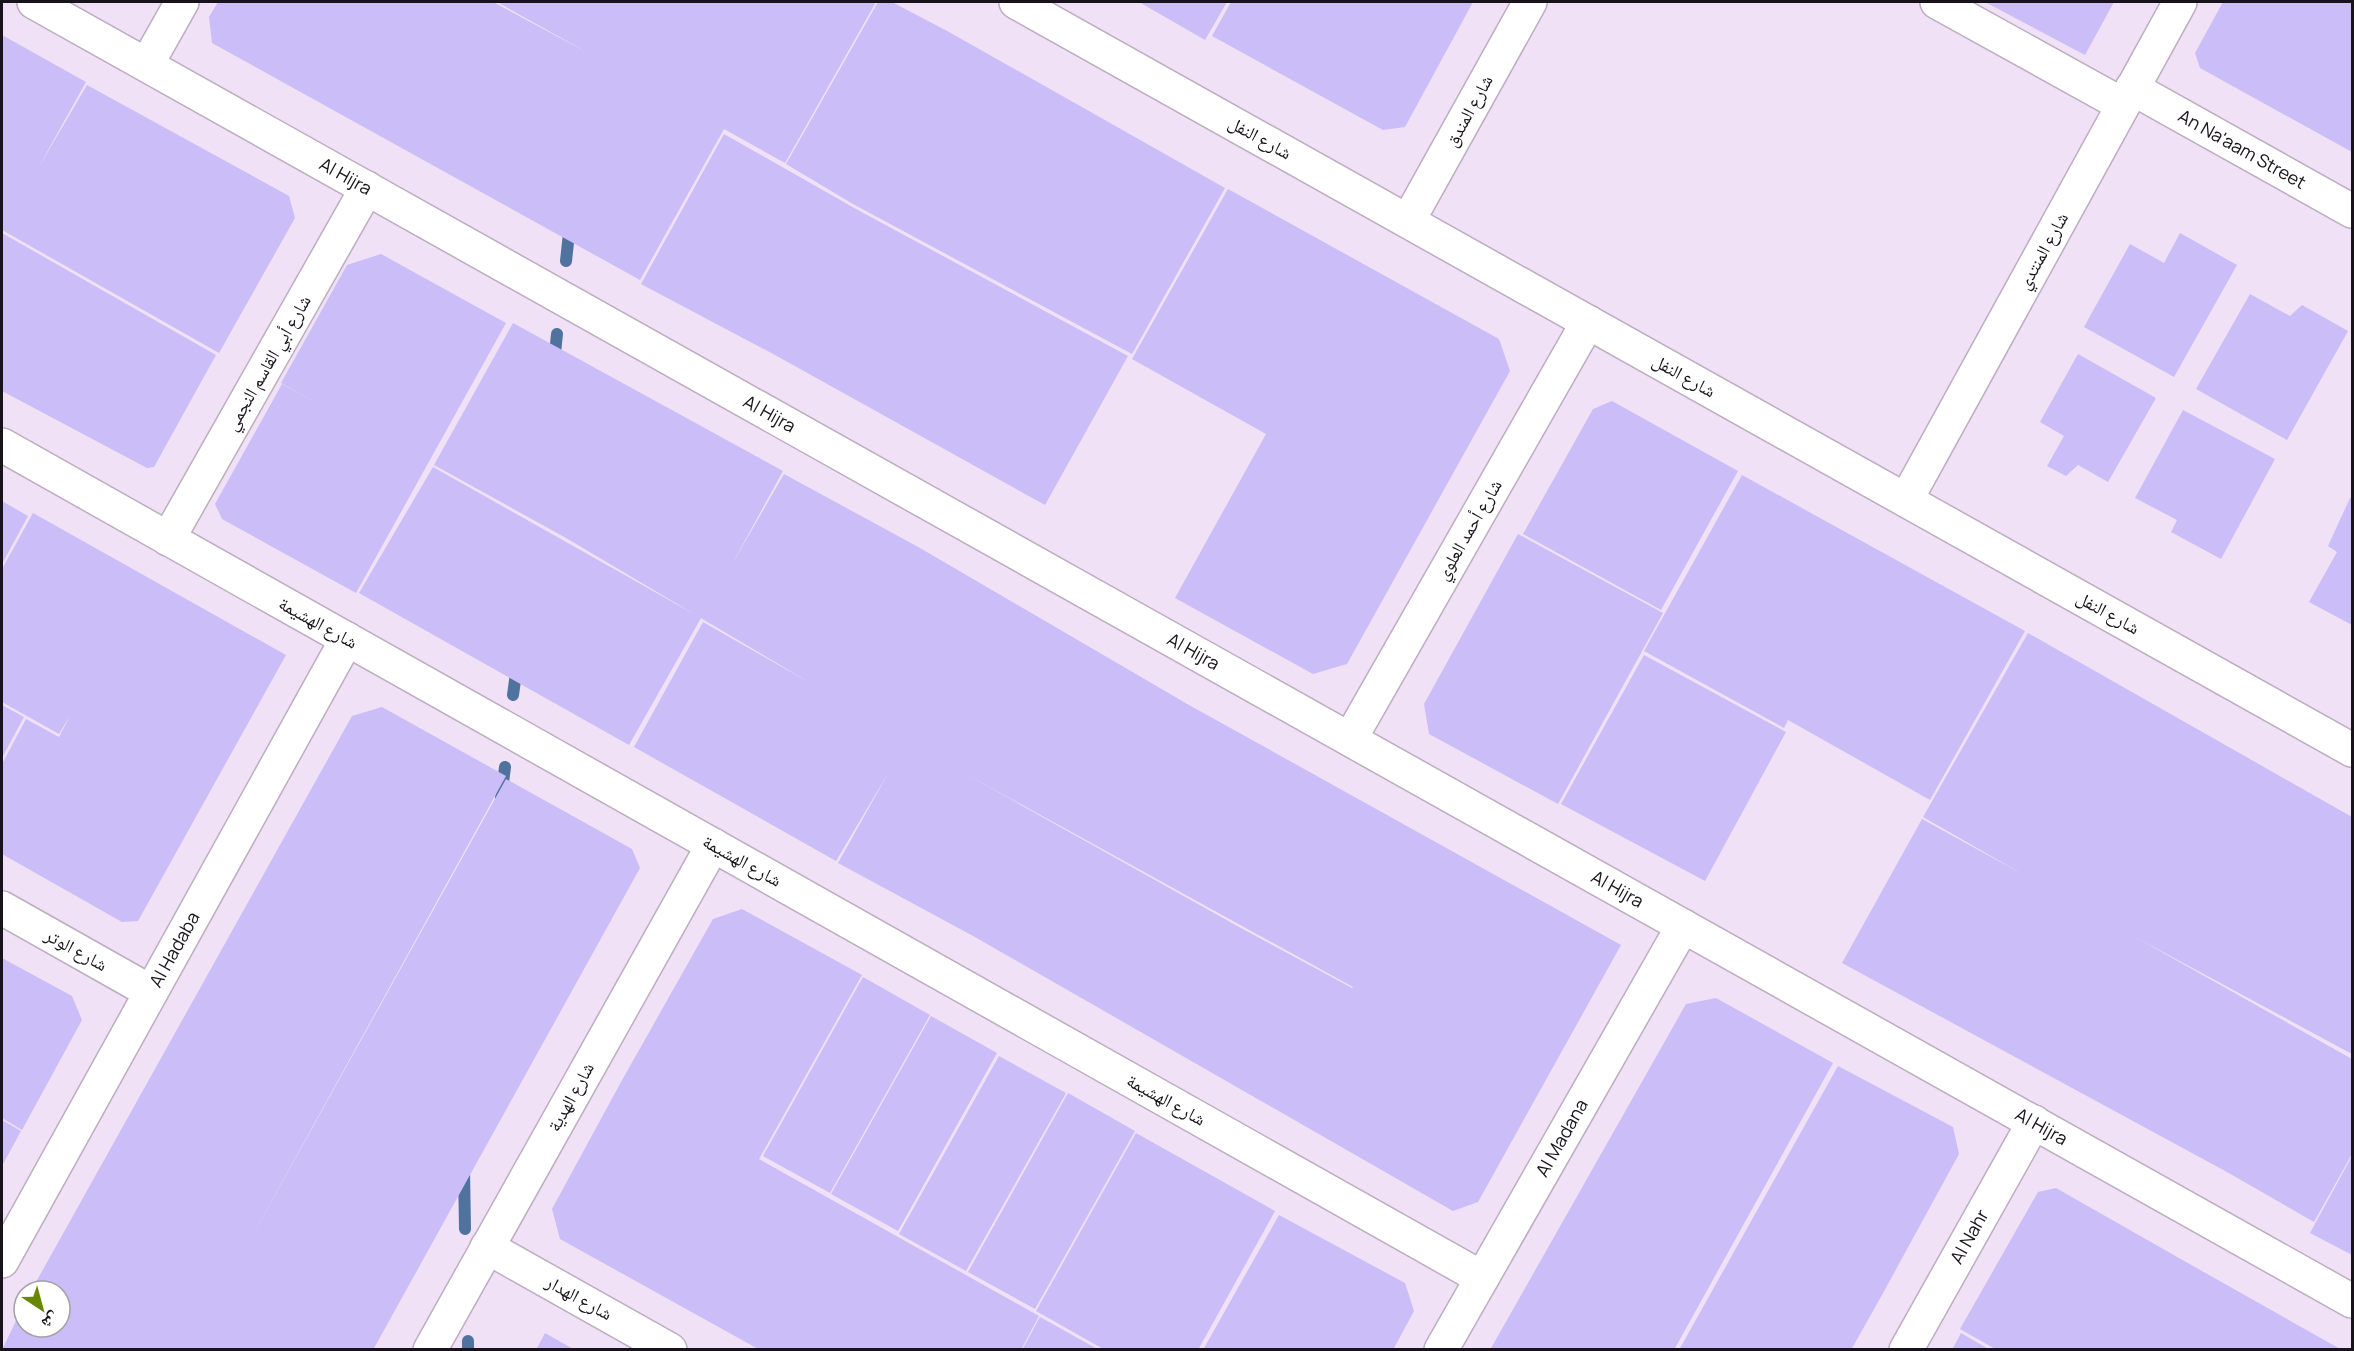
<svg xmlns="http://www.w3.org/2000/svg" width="2354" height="1351" font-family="Manrope,'Noto Naskh Arabic',sans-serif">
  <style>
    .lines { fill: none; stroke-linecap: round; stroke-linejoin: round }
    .stream { stroke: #4f739e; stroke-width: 12 }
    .building { fill: #cabdf8; fill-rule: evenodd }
    .street-casing { stroke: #bcadc1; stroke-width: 36 }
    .street { stroke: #fff; stroke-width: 33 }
    .labels { text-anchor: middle; stroke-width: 4.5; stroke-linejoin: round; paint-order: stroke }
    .street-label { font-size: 18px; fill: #18131a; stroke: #fff }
  </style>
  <rect width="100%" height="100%" fill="#f0e1f6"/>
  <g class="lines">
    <path class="stream" d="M 566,261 L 570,224
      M 554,363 L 557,334
      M 513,695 L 517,666
      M 501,798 L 505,767
      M 464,1170 L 465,1229
      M 468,1341 L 468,1350"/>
  </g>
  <path class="building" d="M 218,2 L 493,2 L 590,54 L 497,2 L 876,2 L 785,163 L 724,129 L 640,280 L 212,43 L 209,17 Z
    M 878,2 L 892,2 L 949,32 L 1225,188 L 1132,354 L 853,204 L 786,164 Z
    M 1139,2 L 1227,2 L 1205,40 Z
    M 1231,2 L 1473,2 L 1405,127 L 1383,130 L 1212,36 Z
    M 1985,2 L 2114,2 L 2085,55 Z
    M 2223,2 L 2352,2 L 2352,152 L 2200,68 L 2195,53 Z
    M 2,35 L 86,82 L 37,170 L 87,85 L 289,196 L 295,218 L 219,353 L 2,230 Z
    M 724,134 L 856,209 L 1128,356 L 1045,505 L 775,355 L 641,284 Z
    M 1228,189 L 1499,339 L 1510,371 L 1347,664 L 1313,674 L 1175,598 L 1266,434 L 1132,359 Z
    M 2,233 L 216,355 L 154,467 L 147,468 L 2,391 Z
    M 2180,233 L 2237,265 L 2174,377 L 2084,327 L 2130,244 L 2164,263 Z
    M 381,254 L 506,323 L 356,593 L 222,519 L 215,504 L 282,384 L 320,405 L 281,383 L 347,265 Z
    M 2250,294 L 2290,316 L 2302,305 L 2348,331 L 2287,440 L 2196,389 Z
    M 513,323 L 783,471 L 731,566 L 784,474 L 920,548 L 1189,705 L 1621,945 L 1478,1202 L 1453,1211 L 975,937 L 838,863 L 890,770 L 836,861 L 634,747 L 703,622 L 812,684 L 566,538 L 434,465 ZM 955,768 L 1353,987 L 1352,988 L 1239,927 Z
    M 2078,354 L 2156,398 L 2108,482 L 2078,465 L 2066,476 L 2047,466 L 2064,436 L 2040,422 Z
    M 1612,401 L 1738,471 L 1661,610 L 1523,534 L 1593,409 Z
    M 2183,410 L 2275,459 L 2221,559 L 2171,532 L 2177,520 L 2135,498 Z
    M 433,467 L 701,618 L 629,745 L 359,593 Z
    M 1742,475 L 2025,631 L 1930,800 L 1788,720 L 1784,728 L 1644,651 Z
    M 2350,498 L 2352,499 L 2352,625 L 2309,602 L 2337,552 L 2328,546 Z
    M 2,501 L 28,516 L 2,564 Z
    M 33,513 L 286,655 L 138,921 L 122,922 L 2,854 L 2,764 L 26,719 L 59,737 L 71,714 L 59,734 L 2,702 L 2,569 Z
    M 1518,534 L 1663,613 L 1558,804 L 1429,734 L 1424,704 Z
    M 2028,633 L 2352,817 L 2352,1054 L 2135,937 L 2352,1059 L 2352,1154 L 2314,1222 L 2227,1172 L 1842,963 L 1922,819 L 2024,875 L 1923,817 Z
    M 1644,655 L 1786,732 L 1705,881 L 1561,804 Z
    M 2,705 L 24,717 L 2,758 Z
    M 382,707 L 506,776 L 239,1260 L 506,779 L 632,849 L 640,868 L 373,1350 L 2,1350 L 24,1304 L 24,1327 L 60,1327 L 60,1291 L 31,1291 L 352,716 Z
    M 742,909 L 862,975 L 759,1159 L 1039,1316 L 1021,1350 L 760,1350 L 560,1239 L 552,1209 L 621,1082 L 713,919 Z
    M 2,958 L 72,996 L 82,1020 L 22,1130 L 2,1118 Z
    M 863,977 L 930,1015 L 830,1193 L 763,1156 Z
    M 1716,998 L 1833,1063 L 1674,1350 L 1490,1350 L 1686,1004 Z
    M 931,1016 L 997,1053 L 898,1231 L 831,1194 Z
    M 999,1056 L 1066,1093 L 966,1271 L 899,1234 Z
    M 1838,1066 L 1953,1127 L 1959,1154 L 1882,1295 L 1851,1350 L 1679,1350 Z
    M 1068,1093 L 1135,1131 L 1035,1309 L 968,1272 Z
    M 2,1120 L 21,1131 L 2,1166 Z
    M 1136,1133 L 1275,1211 L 1198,1350 L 1105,1350 L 1036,1311 Z
    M 2352,1156 L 2352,1255 L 2310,1233 Z
    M 2056,1188 L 2186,1262 L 2342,1350 L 1997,1350 L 1960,1329 L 2038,1192 Z
    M 1279,1215 L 1405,1283 L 1414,1311 L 1393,1350 L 1203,1350 Z
    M 1040,1317 L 1099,1350 L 1022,1350 Z
    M 545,1333 L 575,1350 L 536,1350 Z
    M 1961,1333 L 1990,1350 L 1952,1350 Z"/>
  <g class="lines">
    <g class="street-casing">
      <g id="street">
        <path id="s1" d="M 34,2 L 2352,1301"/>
        <path d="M 1016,2 L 2352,750"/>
        <path d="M 1937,2 L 2123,105"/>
        <path d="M 147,64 L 182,2"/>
        <path id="s2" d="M 2132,88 L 2352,211"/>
        <path d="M 1408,221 L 1530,2"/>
        <path d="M 2,445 L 1482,1278"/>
        <path d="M 1906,500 L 2180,2"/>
        <path d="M 168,539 L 367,188"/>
        <path d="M 1350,739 L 1588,322"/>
        <path d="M 2,908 L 151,992"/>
        <path d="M 487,1247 L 670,1350"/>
        <path id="s3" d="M 2,1261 L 347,639"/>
        <path d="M 430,1350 L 713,845"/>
        <path id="s4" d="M 1441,1350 L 1683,926"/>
        <path id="s5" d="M 1906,1350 L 2034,1122"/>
      </g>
    </g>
    <use href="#street" class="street"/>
  </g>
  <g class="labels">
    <g class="street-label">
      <text transform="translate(1469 111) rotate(-61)" y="6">شارع المندق</text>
      <text transform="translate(1260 138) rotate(29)" y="6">شارع النفل</text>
      <text dy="6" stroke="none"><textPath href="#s2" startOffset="126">An Na'aam Street</textPath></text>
      <text dy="6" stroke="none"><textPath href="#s1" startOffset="357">Al Hijra</textPath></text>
      <text transform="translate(2043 251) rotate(-61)" y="6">شارع المنتدي</text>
      <text transform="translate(268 363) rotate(-60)" y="6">شارع أبي القاسم النجمي</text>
      <text transform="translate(1684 376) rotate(29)" y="6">شارع النفل</text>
      <text dy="6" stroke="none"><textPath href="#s1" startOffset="843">Al Hijra</textPath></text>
      <text transform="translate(1469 530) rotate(-60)" y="6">شارع أحمد العلوي</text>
      <text transform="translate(2108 613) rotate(29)" y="6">شارع النفل</text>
      <text transform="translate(318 623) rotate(29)" y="6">شارع الهشيمة</text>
      <text dy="6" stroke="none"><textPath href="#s1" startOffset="1329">Al Hijra</textPath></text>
      <text transform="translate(742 861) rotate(29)" y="6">شارع الهشيمة</text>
      <text dy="6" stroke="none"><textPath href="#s1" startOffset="1815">Al Hijra</textPath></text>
      <text transform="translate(76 950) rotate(29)" y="6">شارع الوتر</text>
      <text dy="6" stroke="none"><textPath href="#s3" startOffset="356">Al Hadaba</textPath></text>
      <text transform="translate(571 1097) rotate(-61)" y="6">شارع الهدية</text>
      <text transform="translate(1166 1100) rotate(29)" y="6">شارع الهشيمة</text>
      <text dy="6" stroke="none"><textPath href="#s1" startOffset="2301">Al Hijra</textPath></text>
      <text dy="6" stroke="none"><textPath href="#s4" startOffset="244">Al Madana</textPath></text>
      <text dy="6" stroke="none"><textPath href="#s5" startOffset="130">Al Nahr</textPath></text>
      <text transform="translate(579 1298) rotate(29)" y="6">شارع الهدار</text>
    </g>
  </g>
  <rect width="2354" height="1351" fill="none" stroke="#18131a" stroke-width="6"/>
  <g transform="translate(42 1309) rotate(144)"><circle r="28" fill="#ffffff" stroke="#a3a1a3" stroke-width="1.5"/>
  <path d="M0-4.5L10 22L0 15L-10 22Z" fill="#6a8700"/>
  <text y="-9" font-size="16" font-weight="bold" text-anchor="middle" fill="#18131a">ش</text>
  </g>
</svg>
